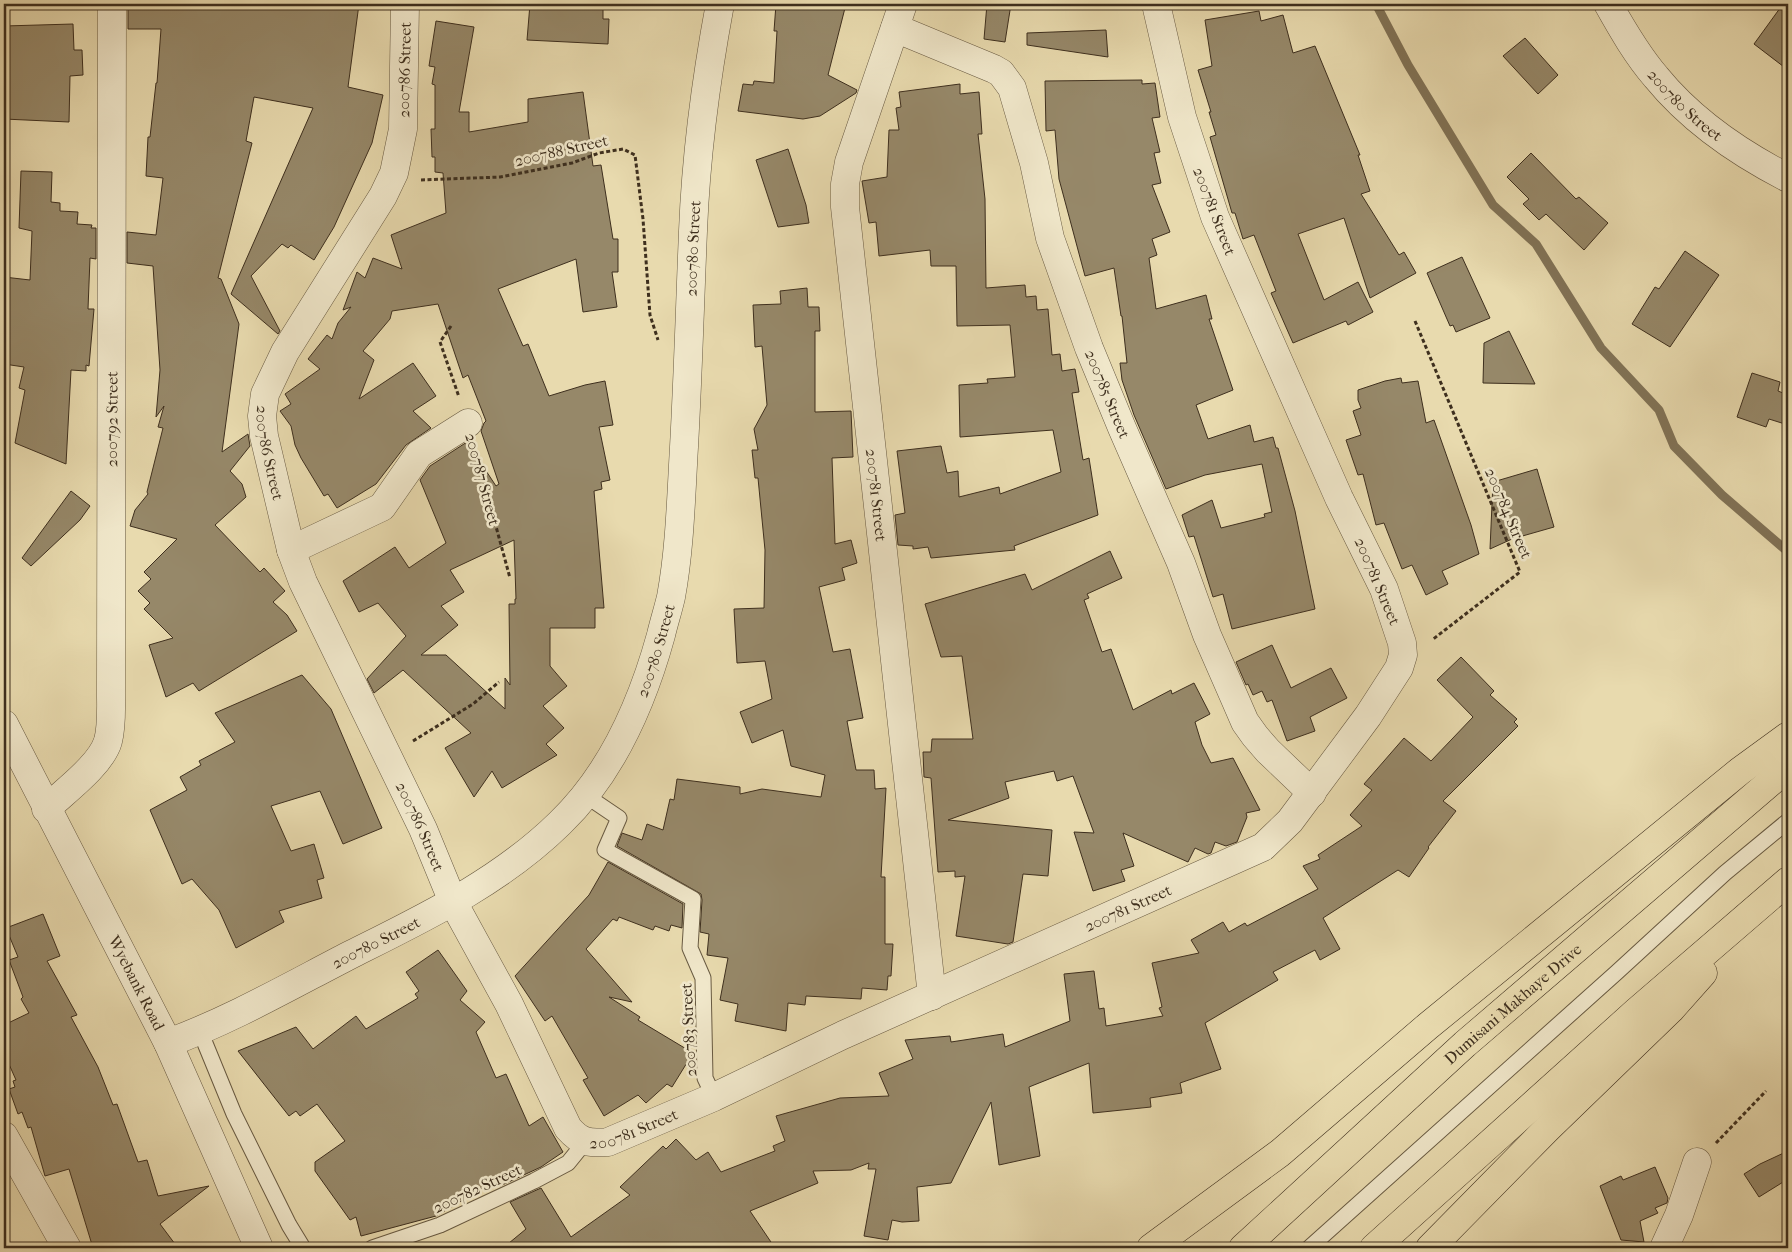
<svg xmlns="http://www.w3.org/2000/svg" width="1792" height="1252" font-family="'IM FELL French Canon',serif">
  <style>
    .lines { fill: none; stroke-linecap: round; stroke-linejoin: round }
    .stream { stroke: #817357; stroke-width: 9 }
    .building { fill: #968869; stroke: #3e2f1e; fill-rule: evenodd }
    .service-casing { stroke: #685a42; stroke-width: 17 }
    .minor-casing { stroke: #685a42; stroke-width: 29 }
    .tertiary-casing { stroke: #685a42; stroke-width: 29 }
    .primary-casing { stroke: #3e2f1e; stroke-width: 29 }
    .path { stroke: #3e2f1e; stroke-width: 3; stroke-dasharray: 4 2.5; stroke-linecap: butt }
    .service { stroke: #f0e7ca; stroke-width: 15 }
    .minor { stroke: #f0e7ca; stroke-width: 28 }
    .tertiary { stroke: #f0e7ca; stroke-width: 28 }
    .primary { stroke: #e8daae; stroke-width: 28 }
    .labels { text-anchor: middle; stroke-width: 5; stroke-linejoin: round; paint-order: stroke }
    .street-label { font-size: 16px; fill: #3e2f1e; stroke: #f0e7ca }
  </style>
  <rect width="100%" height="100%" fill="#e8daae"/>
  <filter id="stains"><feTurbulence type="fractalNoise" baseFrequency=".004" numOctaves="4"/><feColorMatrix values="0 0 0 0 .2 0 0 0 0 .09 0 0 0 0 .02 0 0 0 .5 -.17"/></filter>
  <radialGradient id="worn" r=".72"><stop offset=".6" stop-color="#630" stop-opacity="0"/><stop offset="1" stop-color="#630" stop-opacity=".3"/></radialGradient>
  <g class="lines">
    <path class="stream" d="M 1376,4 L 1408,65 L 1493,205 L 1536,244 L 1601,348 L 1659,410 L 1674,446 L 1722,495 L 1787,551"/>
  </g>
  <path class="building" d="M 156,4 L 359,4 L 348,87 L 383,95 L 372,143 L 334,227 L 314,260 L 291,245 L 288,248 L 282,244 L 251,276 L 280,331 L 278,334 L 231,294 L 313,108 L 254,97 L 246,141 L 252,143 L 218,278 L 221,279 L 239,324 L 222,452 L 248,434 L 250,446 L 230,471 L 242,484 L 246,497 L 215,525 L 260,572 L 264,568 L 285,591 L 273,602 L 287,615 L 297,631 L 199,691 L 193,683 L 166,697 L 149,645 L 173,638 L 144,609 L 150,603 L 138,591 L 151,579 L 144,572 L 177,539 L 130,526 L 135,510 L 148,494 L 147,492 L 163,428 L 158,427 L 164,406 L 156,417 L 160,370 L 153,266 L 127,263 L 127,232 L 156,235 L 163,178 L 146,176 L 148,137 L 150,137 L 156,83 L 157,83 L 161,29 L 128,29 L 128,5 Z
    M 530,4 L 603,5 L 603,19 L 609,19 L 608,44 L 527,40 Z
    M 776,4 L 846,4 L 828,75 L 857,90 L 856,93 L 820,116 L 803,119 L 738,111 L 743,84 L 753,85 L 754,81 L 774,83 L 777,31 L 774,31 Z
    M 987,4 L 1011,4 L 1005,42 L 984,39 Z
    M 1783,4 L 1788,4 L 1788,70 L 1754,44 Z
    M 1259,11 L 1261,21 L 1283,15 L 1293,53 L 1315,46 L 1360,155 L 1358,155 L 1370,191 L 1361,194 L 1399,255 L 1404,252 L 1416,273 L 1370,298 L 1344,218 L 1298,234 L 1324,300 L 1358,282 L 1373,312 L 1348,325 L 1346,321 L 1293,343 L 1271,293 L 1276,291 L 1254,235 L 1243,239 L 1235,213 L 1232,213 L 1210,137 L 1216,135 L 1209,112 L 1211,112 L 1198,70 L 1212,66 L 1205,20 Z
    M 436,21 L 474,27 L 459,112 L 469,112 L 469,132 L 528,122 L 528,99 L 583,92 L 593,166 L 601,165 L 613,239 L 618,239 L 618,272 L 612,272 L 617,307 L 583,312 L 576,259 L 498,289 L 523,346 L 528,344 L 549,396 L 585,385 L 605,381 L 613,425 L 599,427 L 610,480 L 601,482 L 602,489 L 594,491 L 604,608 L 595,608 L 595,628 L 550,628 L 550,666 L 567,686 L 543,706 L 564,728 L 546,744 L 557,755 L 502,788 L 492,771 L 474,797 L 445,748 L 471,733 L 403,670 L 374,693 L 367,679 L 406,636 L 378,603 L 359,612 L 343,581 L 395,547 L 409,568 L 446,543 L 420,480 L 430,466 L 467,442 L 496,486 L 499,484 L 481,431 L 484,423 L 486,421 L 468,375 L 463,378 L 438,304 L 392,311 L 390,319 L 363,351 L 374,360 L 359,399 L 413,363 L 436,396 L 413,411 L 431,428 L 406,445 L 376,484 L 337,508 L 328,494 L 324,496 L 301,458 L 295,445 L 291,426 L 280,411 L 291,404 L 285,394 L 320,369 L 308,359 L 327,335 L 332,339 L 338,323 L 351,307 L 343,310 L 357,272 L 365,278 L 373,258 L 402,269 L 391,235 L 446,213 L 443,173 L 435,172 L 435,157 L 432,157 L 431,129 L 435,129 L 435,85 L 432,84 L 435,67 L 429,66 ZM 514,540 L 516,599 L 515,599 L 515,604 L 509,604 L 510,685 L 505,678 L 505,709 L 446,655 L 421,655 L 458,625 L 441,606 L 464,592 L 450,570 Z
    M 73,24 L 74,50 L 82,50 L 83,75 L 70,76 L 69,122 L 4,119 L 4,26 Z
    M 1106,30 L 1108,57 L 1027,45 L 1027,33 Z
    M 1525,38 L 1558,75 L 1538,94 L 1503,56 Z
    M 1142,80 L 1142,84 L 1155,83 L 1160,117 L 1152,118 L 1160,152 L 1154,153 L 1161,183 L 1152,185 L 1170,232 L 1152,239 L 1157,255 L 1149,258 L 1156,309 L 1206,295 L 1212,319 L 1209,319 L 1233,390 L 1196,405 L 1208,439 L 1250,425 L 1254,442 L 1273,437 L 1276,448 L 1278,448 L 1295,511 L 1315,609 L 1232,629 L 1223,594 L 1213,597 L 1194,536 L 1189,537 L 1182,515 L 1212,500 L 1221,528 L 1265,517 L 1264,514 L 1272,512 L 1262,464 L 1205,475 L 1166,489 L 1134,415 L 1122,380 L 1120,363 L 1127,363 L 1122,316 L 1121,316 L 1114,268 L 1085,276 L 1059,179 L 1055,130 L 1046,131 L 1045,81 Z
    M 960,84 L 960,94 L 979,92 L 982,134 L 978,134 L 985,199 L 986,288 L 1025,285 L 1026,297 L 1036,296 L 1037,310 L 1048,309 L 1052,355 L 1060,354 L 1062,371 L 1075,369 L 1079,392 L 1072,393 L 1083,460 L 1089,458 L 1098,515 L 1014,546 L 1015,550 L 931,558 L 928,547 L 913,549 L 913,546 L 898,545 L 895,515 L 905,513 L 897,451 L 941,446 L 947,473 L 958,471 L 959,497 L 999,487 L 1000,494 L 1061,472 L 1053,430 L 960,437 L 959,385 L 988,383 L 987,379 L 1015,377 L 1010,325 L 957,326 L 956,266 L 931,266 L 930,250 L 879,256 L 876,222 L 869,223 L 862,181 L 887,177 L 889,130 L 899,130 L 896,108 L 901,107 L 899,92 Z
    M 788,149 L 806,205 L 809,223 L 778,227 L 756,160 Z
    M 1531,153 L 1576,199 L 1579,197 L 1608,223 L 1584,250 L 1546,214 L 1539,220 L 1523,204 L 1529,199 L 1507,177 Z
    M 21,171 L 52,172 L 51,202 L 60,203 L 60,211 L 78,212 L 77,224 L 92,225 L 91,228 L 96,228 L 96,259 L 90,258 L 88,309 L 94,309 L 89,366 L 86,365 L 86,371 L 71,370 L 66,464 L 15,443 L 25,390 L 19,388 L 24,367 L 4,364 L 9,318 L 4,318 L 4,277 L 30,280 L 32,231 L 19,228 Z
    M 1685,251 L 1719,275 L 1670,347 L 1632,324 L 1655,287 L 1659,289 Z
    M 1462,257 L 1490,318 L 1456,332 L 1453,325 L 1450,326 L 1427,273 Z
    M 807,288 L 808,307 L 819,307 L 820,331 L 815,331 L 815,412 L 851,411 L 853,457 L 832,458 L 835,544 L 851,540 L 857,563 L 842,568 L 845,580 L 819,587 L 833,652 L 850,649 L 863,718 L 847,721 L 856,770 L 874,770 L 875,789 L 886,788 L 881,877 L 885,877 L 885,944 L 893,944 L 891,976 L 888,976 L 887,990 L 862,988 L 861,999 L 806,996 L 805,1005 L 788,1003 L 786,1031 L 735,1021 L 738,1004 L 720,1000 L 728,958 L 707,955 L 709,934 L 700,932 L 702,900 L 701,894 L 617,846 L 622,833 L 642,840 L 647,824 L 663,830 L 670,799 L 674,800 L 677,779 L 740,787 L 740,794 L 762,789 L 821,797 L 825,775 L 791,766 L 783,730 L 752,743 L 740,712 L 772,699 L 765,661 L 737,663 L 734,609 L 764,608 L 765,550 L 758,478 L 755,478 L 752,450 L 758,450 L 754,429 L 767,405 L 762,346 L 755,347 L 753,305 L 781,304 L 780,291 Z
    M 1509,331 L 1535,384 L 1483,383 L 1484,343 Z
    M 1752,373 L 1780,382 L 1778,391 L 1788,395 L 1788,425 L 1769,419 L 1766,427 L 1737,417 Z
    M 1401,378 L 1402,383 L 1418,381 L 1426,423 L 1434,420 L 1471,525 L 1479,554 L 1442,571 L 1448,584 L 1426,595 L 1412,565 L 1402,569 L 1384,523 L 1376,525 L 1363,474 L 1358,475 L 1346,440 L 1361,435 L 1353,411 L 1361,408 L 1358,400 L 1358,390 L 1385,381 Z
    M 1537,469 L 1554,527 L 1512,539 L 1490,549 L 1493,482 Z
    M 71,491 L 90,506 L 80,520 L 31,566 L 22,558 Z
    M 1110,551 L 1122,578 L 1087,594 L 1089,598 L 1084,600 L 1102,652 L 1111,649 L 1133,710 L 1171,690 L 1172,694 L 1194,683 L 1210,714 L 1195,722 L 1202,745 L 1211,763 L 1233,758 L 1260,810 L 1246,813 L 1247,817 L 1237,842 L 1226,846 L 1215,842 L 1211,853 L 1208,854 L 1195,848 L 1188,862 L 1123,833 L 1134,866 L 1121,870 L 1125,881 L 1093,891 L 1074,832 L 1094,833 L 1073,776 L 1057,781 L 1054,771 L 1005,782 L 1009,798 L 948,820 L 1052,830 L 1048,876 L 1023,874 L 1013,942 L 1008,944 L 956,936 L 965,876 L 955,877 L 955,871 L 938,872 L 931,778 L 924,777 L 923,752 L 931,752 L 932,739 L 973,739 L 962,656 L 941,657 L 925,604 L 1025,574 L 1032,590 Z
    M 1272,645 L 1291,688 L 1331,668 L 1347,698 L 1310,717 L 1315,731 L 1287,741 L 1272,700 L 1267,702 L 1262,691 L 1253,695 L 1248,684 L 1246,685 L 1236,662 Z
    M 1461,657 L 1494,691 L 1490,695 L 1517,719 L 1514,722 L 1518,726 L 1443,801 L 1456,811 L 1428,847 L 1429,848 L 1409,877 L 1398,870 L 1323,918 L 1340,949 L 1320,960 L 1315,950 L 1273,972 L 1278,980 L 1205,1023 L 1221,1069 L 1180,1083 L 1182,1093 L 1150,1098 L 1151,1107 L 1093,1113 L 1089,1063 L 1029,1087 L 1040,1156 L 999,1165 L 991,1102 L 951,1183 L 917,1187 L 919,1221 L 902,1222 L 892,1220 L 888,1240 L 864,1236 L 876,1169 L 868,1169 L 869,1163 L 851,1170 L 813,1171 L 818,1183 L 750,1211 L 775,1248 L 503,1248 L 526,1229 L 510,1202 L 541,1188 L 571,1237 L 630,1195 L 620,1187 L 663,1146 L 666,1149 L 676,1139 L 696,1160 L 708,1152 L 721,1172 L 775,1151 L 773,1146 L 785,1141 L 776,1116 L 840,1098 L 889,1096 L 879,1073 L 913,1059 L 905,1040 L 950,1036 L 951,1042 L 1003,1034 L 1005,1047 L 1070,1021 L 1064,974 L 1094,971 L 1099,1009 L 1104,1008 L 1106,1026 L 1163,1016 L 1159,1008 L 1162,1007 L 1152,963 L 1199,953 L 1191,940 L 1223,922 L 1229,932 L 1245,923 L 1247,926 L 1318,889 L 1303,866 L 1320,859 L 1318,855 L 1362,826 L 1350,815 L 1372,790 L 1364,784 L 1404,738 L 1431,761 L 1473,717 L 1437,680 Z
    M 302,675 L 331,709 L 382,828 L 343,844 L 320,791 L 271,806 L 291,851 L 314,844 L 324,878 L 317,880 L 322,898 L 279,911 L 284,922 L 236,948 L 219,910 L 192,879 L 182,884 L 150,810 L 187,790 L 180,777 L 201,765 L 199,761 L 235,742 L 215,713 Z
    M 608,862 L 683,904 L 682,928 L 671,925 L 669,931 L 655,926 L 653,930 L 619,917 L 617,921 L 613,919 L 586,949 L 632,1002 L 609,997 L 640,1017 L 638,1020 L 693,1053 L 672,1087 L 667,1084 L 646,1103 L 638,1095 L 604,1116 L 583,1080 L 588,1078 L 552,1016 L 545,1021 L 515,976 L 589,895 Z
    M 43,914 L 60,956 L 47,961 L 77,1015 L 71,1017 L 98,1067 L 113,1105 L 117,1104 L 138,1162 L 147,1160 L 158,1196 L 209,1186 L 160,1224 L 178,1248 L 93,1248 L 69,1169 L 45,1176 L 31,1127 L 28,1128 L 22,1112 L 18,1114 L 9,1089 L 15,1087 L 13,1081 L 16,1080 L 4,1053 L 4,1025 L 29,1013 L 21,999 L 23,997 L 9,960 L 18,957 L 6,928 Z
    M 438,950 L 467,991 L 460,1000 L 485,1022 L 476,1032 L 496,1078 L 506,1074 L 529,1126 L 543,1117 L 563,1152 L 541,1167 L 500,1186 L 497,1180 L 436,1216 L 361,1236 L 356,1217 L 350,1220 L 315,1171 L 315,1162 L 345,1141 L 317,1104 L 300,1116 L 296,1111 L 289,1116 L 238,1051 L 296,1027 L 313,1049 L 356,1016 L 366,1029 L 418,998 L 415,994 L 419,991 L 406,972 Z
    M 1788,1151 L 1788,1179 L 1759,1197 L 1744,1174 L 1760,1164 Z
    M 1655,1167 L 1668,1198 L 1667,1203 L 1655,1208 L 1658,1213 L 1640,1221 L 1644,1242 L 1621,1240 L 1600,1186 L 1621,1176 L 1623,1180 Z"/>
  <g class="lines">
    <g class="service-casing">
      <path id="service" d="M 585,795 L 619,818 L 605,850 L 693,899 L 690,948 L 703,978 L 705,1078 L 714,1097
        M 200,1031 L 234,1114 L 289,1225 L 303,1248
        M 372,1248 L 440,1225 L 534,1181 L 568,1163 L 585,1142
        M 1309,1248 L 1616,973 L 1725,873 L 1788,821"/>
    </g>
    <g class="minor-casing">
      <g id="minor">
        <path id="s1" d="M 405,4 L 403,129 L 394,173 L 383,196 L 285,352 L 265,394 L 262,416 L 264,436 L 291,550 L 303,582 L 423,829 L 453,902 L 509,1004 L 568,1128 C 582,1144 589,1143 608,1142 L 714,1097 L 843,1035 L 1263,847 L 1290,821 L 1368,716 L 1399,668 L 1403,655 L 1402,643 L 1384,589 L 1339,498 L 1215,217 L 1182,117 L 1156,4"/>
        <path id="s2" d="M 903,4 L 849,162 L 845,184 L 845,207 L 932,996"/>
        <path id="s3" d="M 1608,4 C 1622,29 1637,55 1656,77 C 1691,120 1739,153 1788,178"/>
        <path id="s4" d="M 895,28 L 994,69 L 1001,73 L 1012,88 L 1034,163 L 1050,238 L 1089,348 L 1122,428 L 1181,563 L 1207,635 L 1235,699 L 1245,722 L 1255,736 L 1268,751 L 1312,793"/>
        <path d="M 291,550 L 382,507 L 419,454 L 468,423"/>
        <path id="s5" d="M 46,809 C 65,791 101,765 108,741 C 112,726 111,709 111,694 L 112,4"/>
        <path id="s6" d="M 168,1043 C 231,1020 290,986 350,955 C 424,918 500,882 560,823 C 612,773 642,704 661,635 C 664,622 668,610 671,597 C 680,548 681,497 684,447 C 688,375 690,303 693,231 C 696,154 706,79 720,4"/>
        <path d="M 4,1136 L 67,1248"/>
        <path d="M 1664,1248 L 1679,1215 L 1697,1162"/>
      </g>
    </g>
    <g class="tertiary-casing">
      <g id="tertiary">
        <path id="s7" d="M 4,724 L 168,1043 L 259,1248"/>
      </g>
    </g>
    <g class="primary-casing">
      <g id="primary">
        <path d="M 1151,1248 L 1280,1153 L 1428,1026 L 1740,771 L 1788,736"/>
        <path id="s8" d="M 1243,1248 L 1465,1044 L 1788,767"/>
        <path d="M 1374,1248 L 1636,1012 L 1788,881"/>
        <path d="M 1430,1248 L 1548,1128 L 1671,1009 L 1703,973"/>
      </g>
    </g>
    <path class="path" d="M 421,180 L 500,177 L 572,163 L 599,153 L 623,149 L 635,155 L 643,219 L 650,315 L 658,340
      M 1415,321 L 1520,572 L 1432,640
      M 451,326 L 440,342 L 459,397
      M 476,453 L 510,578
      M 413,741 L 473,704 L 499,682
      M 1716,1143 L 1766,1091"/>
    <use href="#service" class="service"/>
    <use href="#minor" class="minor"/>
    <use href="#tertiary" class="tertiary"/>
    <use href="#primary" class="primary"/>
  </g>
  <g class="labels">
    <g class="street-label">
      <text transform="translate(404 70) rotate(-89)" y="6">200786 Street</text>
      <text dy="6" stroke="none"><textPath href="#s3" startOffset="128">200780 Street</textPath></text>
      <text transform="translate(561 150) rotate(-13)" y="6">200788 Street</text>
      <text transform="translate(1215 211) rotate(69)" y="6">200781 Street</text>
      <text dy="6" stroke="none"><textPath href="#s6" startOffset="1056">200780 Street</textPath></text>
      <text dy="6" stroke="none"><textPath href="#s4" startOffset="455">200785 Street</textPath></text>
      <text dy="6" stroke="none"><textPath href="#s5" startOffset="415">200792 Street</textPath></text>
      <text dy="6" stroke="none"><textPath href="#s1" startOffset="486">200786 Street</textPath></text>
      <text transform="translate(483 479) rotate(75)" y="6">200787 Street</text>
      <text dy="6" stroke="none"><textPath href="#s2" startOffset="502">200781 Street</textPath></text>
      <text transform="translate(1509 513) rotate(67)" y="6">200784 Street</text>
      <text transform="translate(1378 581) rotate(67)" y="6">200781 Street</text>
      <text dy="6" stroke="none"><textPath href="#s6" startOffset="651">200780 Street</textPath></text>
      <text dy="6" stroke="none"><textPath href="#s1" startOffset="891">200786 Street</textPath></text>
      <text dy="6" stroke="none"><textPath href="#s1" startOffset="1842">200781 Street</textPath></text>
      <text dy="6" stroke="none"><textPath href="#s6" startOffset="231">200780 Street</textPath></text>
      <text dy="6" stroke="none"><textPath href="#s7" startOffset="291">Wyebank Road</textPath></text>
      <text dy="6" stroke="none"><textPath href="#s8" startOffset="364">Dumisani Makhaye Drive</textPath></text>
      <text transform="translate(688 1030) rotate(-93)" y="6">200783 Street</text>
      <text dy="6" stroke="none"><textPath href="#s1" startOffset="1300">200781 Street</textPath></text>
      <text transform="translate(477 1188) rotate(-25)" y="6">200782 Street</text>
    </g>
  </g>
  <rect width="1792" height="1252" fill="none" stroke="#e8daae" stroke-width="20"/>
  <rect x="5" y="5" width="1782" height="1242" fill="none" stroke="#3e2f1e" stroke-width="2.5"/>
  <rect x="10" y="10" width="1772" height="1232" fill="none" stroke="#3e2f1e"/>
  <rect width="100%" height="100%" filter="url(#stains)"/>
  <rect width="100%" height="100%" fill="url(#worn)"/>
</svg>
